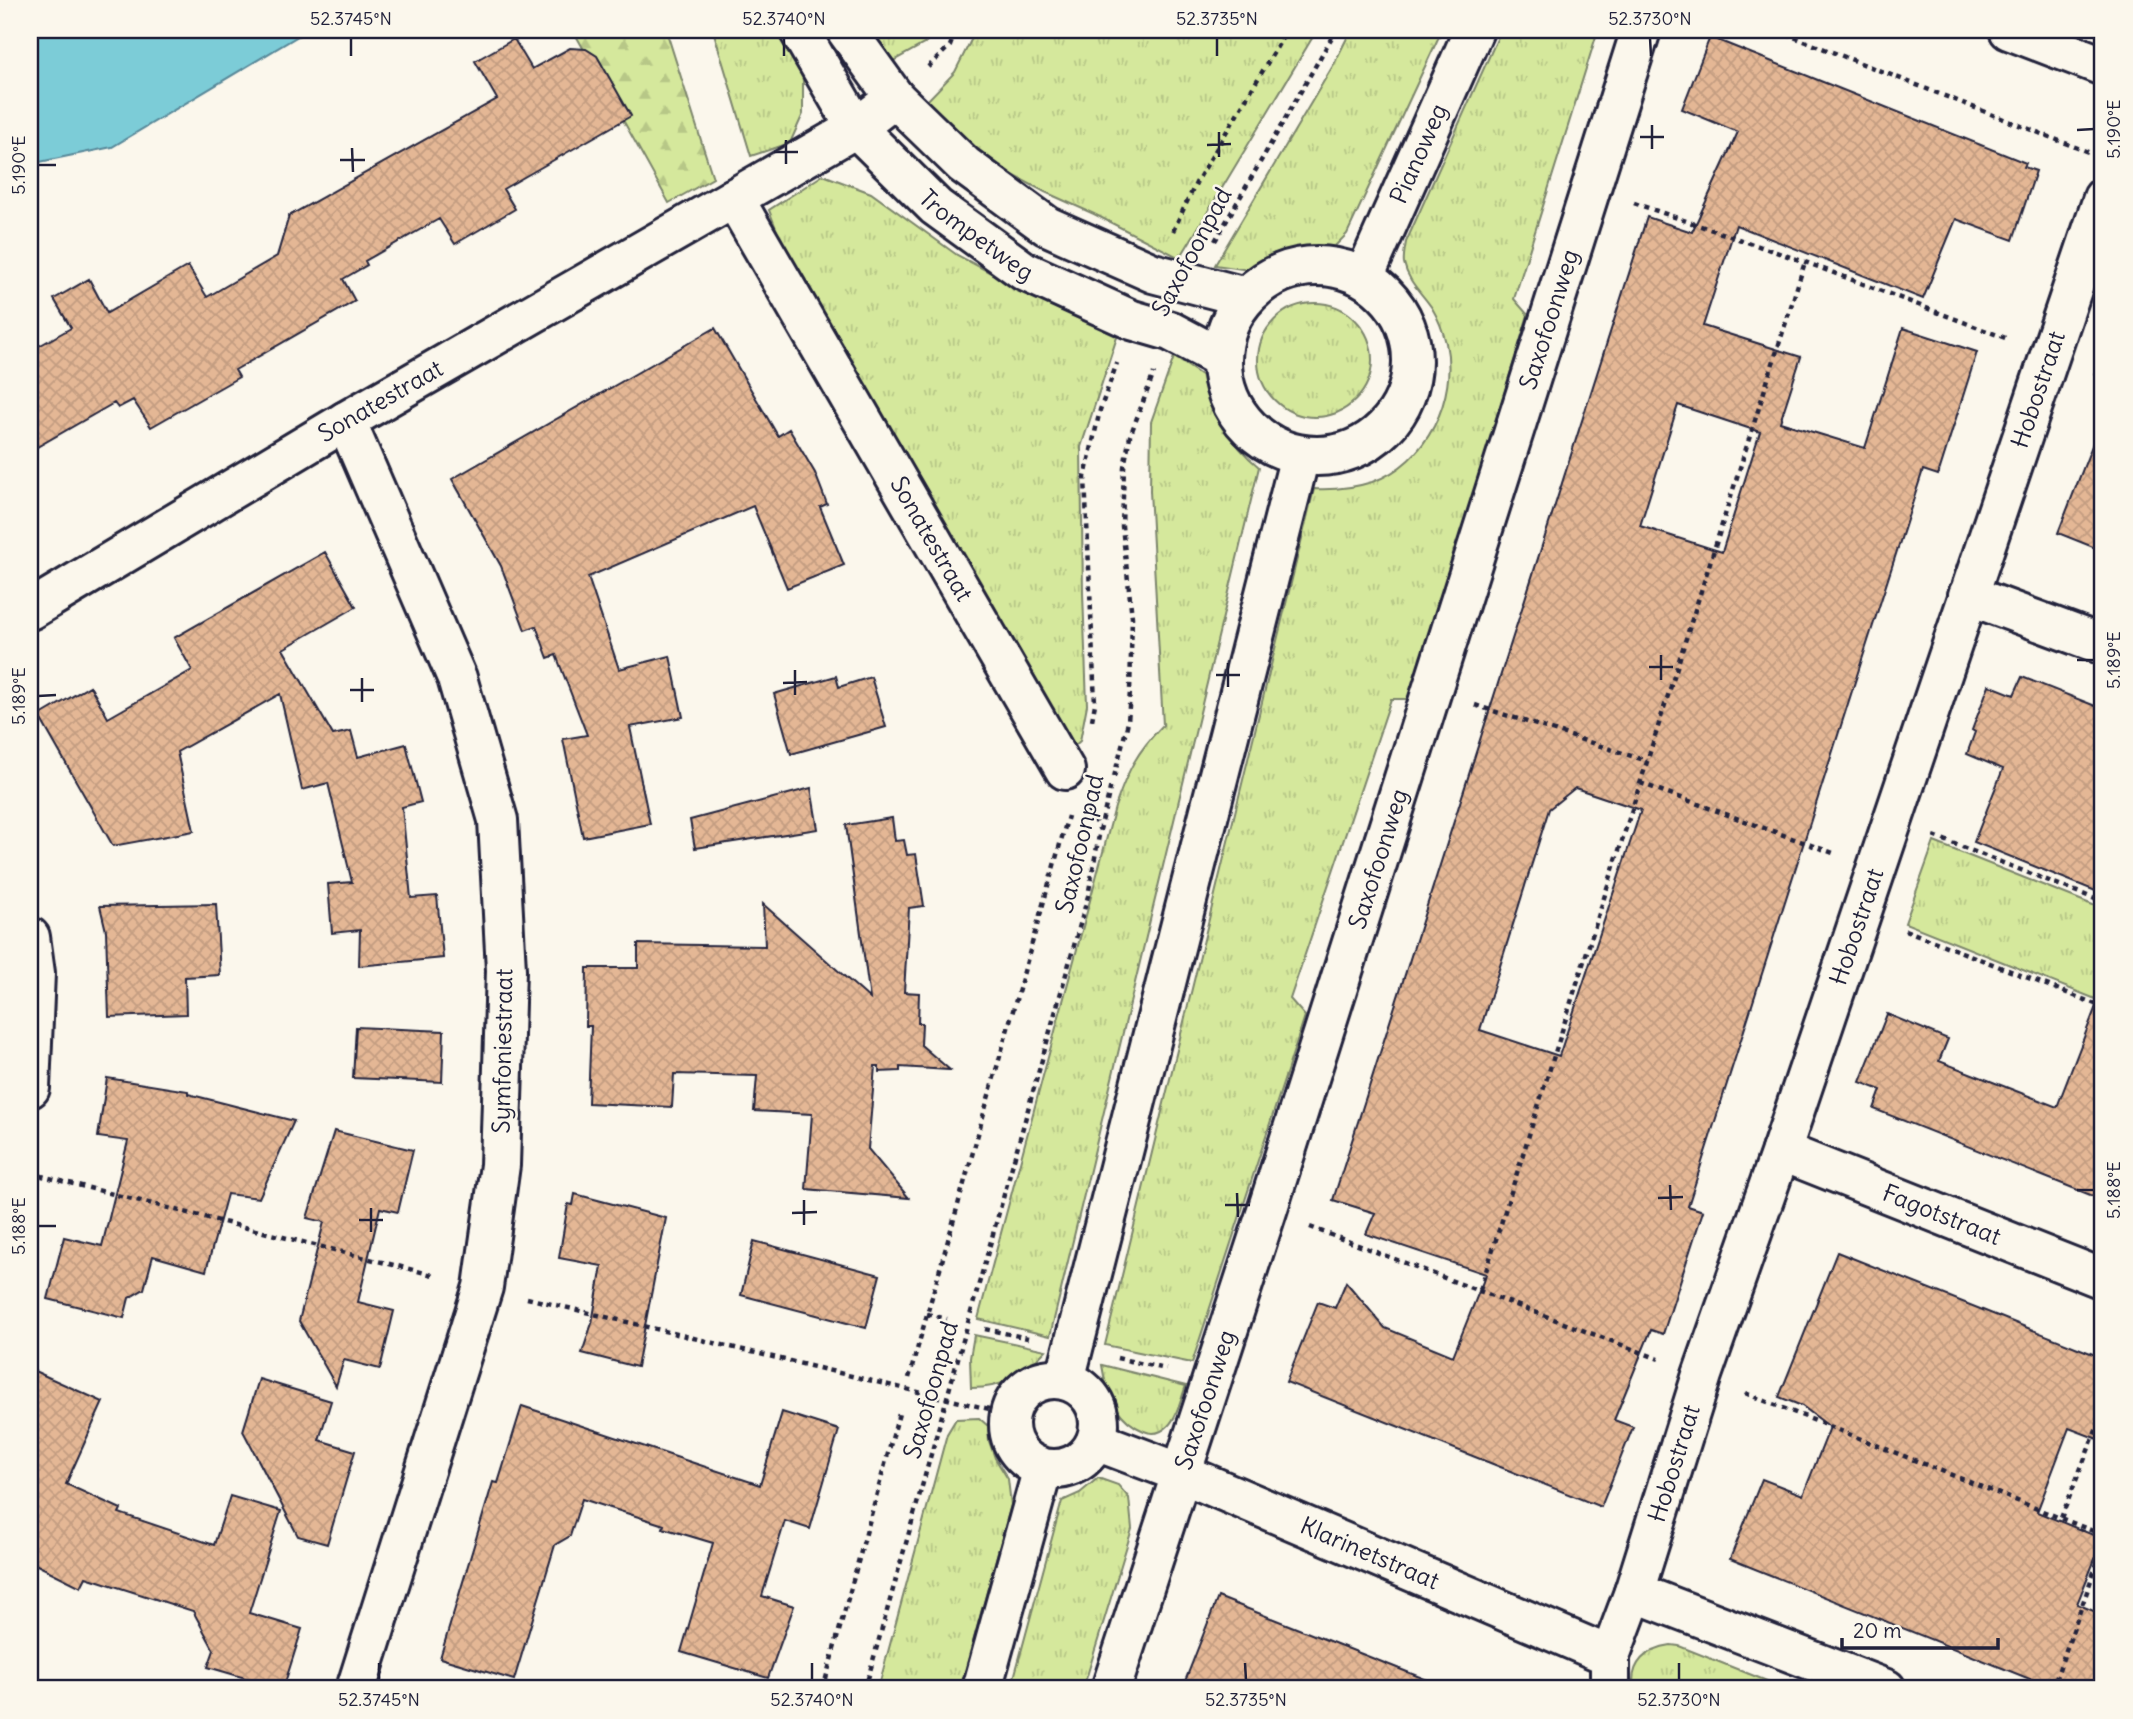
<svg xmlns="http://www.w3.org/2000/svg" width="2133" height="1719" font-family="Delius,sans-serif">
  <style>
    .grass { fill: url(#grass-tufts); stroke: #7c856c; stroke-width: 2 }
    .forest { fill: url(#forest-firs); stroke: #7c856c; stroke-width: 2 }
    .water { fill: #7cccd7; stroke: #588899; stroke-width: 2 }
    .building { fill: url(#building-cross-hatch); stroke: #22223b; stroke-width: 2; fill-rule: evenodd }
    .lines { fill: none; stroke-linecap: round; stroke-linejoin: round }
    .street-casing { stroke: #22223b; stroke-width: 44 }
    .secondary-casing { stroke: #22223b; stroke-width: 44 }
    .path { stroke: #22223b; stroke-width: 4.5; stroke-dasharray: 5 5; stroke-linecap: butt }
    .street { stroke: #fbf7ec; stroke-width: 38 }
    .secondary { stroke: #fbf7ec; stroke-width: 38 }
    .ticks { fill: none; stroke: #22223b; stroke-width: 2.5 }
    .labels { text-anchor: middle; stroke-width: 5; stroke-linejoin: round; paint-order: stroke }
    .street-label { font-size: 24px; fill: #22223b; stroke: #fbf7ec }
    .neatline { fill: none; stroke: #22223b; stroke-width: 2.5 }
    .ticks-label { font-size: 18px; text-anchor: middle; fill: #22223b }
  </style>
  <defs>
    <pattern id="grass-tufts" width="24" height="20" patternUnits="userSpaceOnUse" patternTransform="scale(1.75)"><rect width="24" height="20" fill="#d5e89c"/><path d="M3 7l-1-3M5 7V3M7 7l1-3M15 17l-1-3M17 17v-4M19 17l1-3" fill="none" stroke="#b7c787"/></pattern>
    <pattern id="forest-firs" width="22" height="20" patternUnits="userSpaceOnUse" patternTransform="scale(1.75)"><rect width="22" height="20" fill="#d5e89c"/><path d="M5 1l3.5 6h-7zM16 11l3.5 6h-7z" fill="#b7c787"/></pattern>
    <pattern id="building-cross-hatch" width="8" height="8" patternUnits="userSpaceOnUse" patternTransform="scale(1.75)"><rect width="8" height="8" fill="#e4b795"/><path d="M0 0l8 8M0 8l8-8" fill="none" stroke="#c39d81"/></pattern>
  </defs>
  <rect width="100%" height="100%" fill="#fbf7ec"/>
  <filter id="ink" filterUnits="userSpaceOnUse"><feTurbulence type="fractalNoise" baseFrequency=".0143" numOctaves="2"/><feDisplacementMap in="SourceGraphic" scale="14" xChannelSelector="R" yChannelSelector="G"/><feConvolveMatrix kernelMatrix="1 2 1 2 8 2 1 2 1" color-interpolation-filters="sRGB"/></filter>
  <g filter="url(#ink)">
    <path class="grass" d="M 713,30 L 784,30 L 803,61 L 803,114 L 790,143 L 751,156 Z
      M 866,30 L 937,30 L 924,44 L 886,65 Z
      M 976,30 L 1317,30 L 1180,258 L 1094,214 L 1045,192 L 998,167 L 962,143 L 924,104 L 955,72 Z
      M 1351,30 L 1442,30 L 1347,234 L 1331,250 L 1305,252 L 1249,270 L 1215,265 L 1334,64 Z
      M 1501,30 L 1598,30 L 1514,299 L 1528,315 L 1411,699 L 1391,699 L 1290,999 L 1305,1016 L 1192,1363 L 1105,1345 L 1314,489 C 1334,490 1353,488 1372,482 C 1427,463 1458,398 1446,343 C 1443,331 1438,318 1432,308 C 1422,293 1408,282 1404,263 C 1403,257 1405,249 1406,242 Z
      M 823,175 L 871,193 L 957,255 L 1058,309 L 1118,334 L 1081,447 L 1083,593 L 1087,705 L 1080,741 L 1072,748 L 999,625 L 779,236 L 769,210 Z
      M1258 360a57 57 0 1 1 114 0a57 57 0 1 1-114 0Z
      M 1174,357 L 1210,381 C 1214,417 1232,445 1259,467 L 1050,1336 L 978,1319 L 1115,807 C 1128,770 1136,753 1163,725 L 1150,491 L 1151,422 Z
      M 1934,842 L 2103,909 L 2103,1002 L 1905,923 Z
      M 974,1335 L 1046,1350 C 1023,1375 1005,1388 971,1388 L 970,1358 Z
      M 1102,1365 L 1186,1386 C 1181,1398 1178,1416 1168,1426 C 1161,1433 1153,1435 1144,1431 C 1117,1420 1106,1393 1102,1365 Z
      M 979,1418 L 988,1426 L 989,1441 L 995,1458 L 1008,1479 L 1011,1505 L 960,1689 L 878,1689 L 947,1434 L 956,1419 Z
      M 1098,1478 L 1118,1485 L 1129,1498 L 1132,1529 L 1083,1689 L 1011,1689 L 1062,1501 L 1080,1493 Z
      M 1671,1645 L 1679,1646 L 1787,1689 L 1634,1689 C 1629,1664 1647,1648 1671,1645 Z"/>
    <path class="forest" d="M 573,30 L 666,30 L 713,178 L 669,203 Z"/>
    <path class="water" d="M 30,30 L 308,30 L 112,147 L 30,164 Z"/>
    <path class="building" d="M 1710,37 L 2026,163 L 2024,167 L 2036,171 L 2013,240 L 1956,219 L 1923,299 L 1736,225 L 1716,286 L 1703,326 L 1801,357 L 1780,422 L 1865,448 L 1903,328 L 1977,352 L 1938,475 L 1923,470 L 1859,669 L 1688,1206 L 1703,1211 L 1663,1334 L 1651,1330 L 1614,1420 L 1633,1427 L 1601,1507 L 1286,1382 L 1318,1302 L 1335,1308 L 1346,1282 L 1385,1328 L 1453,1356 L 1486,1274 L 1366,1234 L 1375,1213 L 1333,1200 L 1647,217 L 1692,232 L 1738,132 L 1682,109 ZM 1678,405 L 1760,432 L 1722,552 L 1640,526 ZM 1575,788 L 1641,810 L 1559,1056 L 1480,1030 L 1549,809 Z
      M 514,39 L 532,69 L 570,48 L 586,49 L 597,56 L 631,116 L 503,189 L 515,209 L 455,244 L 439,219 L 365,261 L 367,265 L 343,279 L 355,301 L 235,370 L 239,377 L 151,427 L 133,400 L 118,408 L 114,403 L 30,451 L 30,351 L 71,328 L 54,299 L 89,279 L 107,313 L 188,266 L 207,297 L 277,256 L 289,216 L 497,99 L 475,61 Z
      M 715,328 L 778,436 L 789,429 L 815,473 L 827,504 L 820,507 L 844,565 L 787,588 L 753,506 L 588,577 L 619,669 L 670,656 L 683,717 L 630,727 L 650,824 L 583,837 L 563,739 L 587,735 L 556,655 L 548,658 L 536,626 L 525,630 L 501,566 L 452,479 Z
      M 2100,425 L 2103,426 L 2103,551 L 2058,533 Z
      M 325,552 L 356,607 L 283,649 L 333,735 L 351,731 L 358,757 L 406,744 L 421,802 L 402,807 L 411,898 L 437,896 L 443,958 L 359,966 L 360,930 L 332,933 L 328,884 L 352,882 L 328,783 L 302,790 L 280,694 L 177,752 L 194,831 L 113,846 L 39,716 L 90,686 L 108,718 L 192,670 L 174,638 Z
      M 836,676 L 839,687 L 871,677 L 886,727 L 791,754 L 774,694 Z
      M 2022,677 L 2103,709 L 2103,894 L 1974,842 L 2003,769 L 1967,754 L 1975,732 L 1972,730 L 1989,685 L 2014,695 Z
      M 811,788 L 818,829 L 695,848 L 690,820 Z
      M 892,818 L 895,841 L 904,840 L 907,855 L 916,854 L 924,906 L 909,908 L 904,992 L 919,993 L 918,1023 L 922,1023 L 921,1045 L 950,1070 L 900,1067 L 900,1071 L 879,1072 L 879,1066 L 875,1066 L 868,1149 L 909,1198 L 806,1189 L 812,1114 L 754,1111 L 757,1076 L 674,1074 L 672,1107 L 588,1103 L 591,1026 L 586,1026 L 587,968 L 638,968 L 638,944 L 765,946 L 763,904 L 870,999 L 846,825 Z
      M 216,904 L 220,975 L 185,977 L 186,1014 L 109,1017 L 106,931 L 100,906 Z
      M 2100,996 L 2103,997 L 2103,1200 L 1874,1109 L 1881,1090 L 1860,1082 L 1887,1014 L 1948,1039 L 1939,1061 L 2057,1107 Z
      M 356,1027 L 444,1031 L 442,1082 L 353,1078 Z
      M 107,1078 L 188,1091 L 188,1094 L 294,1121 L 259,1198 L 227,1194 L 206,1271 L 153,1256 L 144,1289 L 129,1298 L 124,1318 L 48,1299 L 64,1237 L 102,1246 L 128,1141 L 98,1137 Z
      M 334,1131 L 413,1150 L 398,1212 L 380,1208 L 358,1302 L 394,1311 L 380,1369 L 344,1360 L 336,1386 L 299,1321 L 324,1222 L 307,1218 Z
      M 575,1194 L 666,1218 L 637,1367 L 582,1353 L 592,1323 L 602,1266 L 559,1258 L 568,1204 L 573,1205 Z
      M 754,1241 L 880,1275 L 866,1328 L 741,1295 Z
      M 1837,1252 L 2103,1358 L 2103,1441 L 2069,1428 L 2037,1512 L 2103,1539 L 2077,1604 L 2103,1615 L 2103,1689 L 2055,1689 L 1730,1559 L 1762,1479 L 1803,1495 L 1830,1427 L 1802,1406 L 1779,1397 Z
      M 30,1369 L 103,1402 L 66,1484 L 121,1509 L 119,1513 L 214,1545 L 230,1496 L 281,1511 L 249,1613 L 302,1629 L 283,1689 L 208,1667 L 214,1650 L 193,1611 L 86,1577 L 81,1587 L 31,1562 L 30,1565 Z
      M 259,1379 L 331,1401 L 319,1440 L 355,1451 L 327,1544 L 298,1536 L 243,1431 Z
      M 522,1406 L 760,1485 L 782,1412 L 839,1430 L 810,1529 L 785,1521 L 762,1596 L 794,1606 L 768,1678 L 681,1652 L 713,1543 L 663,1528 L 664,1525 L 582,1499 L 570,1536 L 555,1545 L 514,1680 L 440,1658 L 493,1482 L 498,1483 Z
      M 1218,1597 L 1445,1687 L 1445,1689 L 1182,1689 Z"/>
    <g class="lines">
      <g class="street-casing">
        <g id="street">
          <path d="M 2009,30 L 2103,66"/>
          <path id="s1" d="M 734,198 L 1065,770"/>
          <path d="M 346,421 L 457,678 L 498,820 L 506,970 L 500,1165 L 483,1287 L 356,1689"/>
          <path d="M 1968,595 L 2103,645"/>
          <path id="s2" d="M 30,610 L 346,421 L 856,128 L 895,98"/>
          <path d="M 30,937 L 35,973 L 30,1088"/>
          <path id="s3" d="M 1781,1151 L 2103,1279"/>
          <path id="s4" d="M 1096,1441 L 1181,1473 L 1610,1656"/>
          <path d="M 1634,1592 L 1886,1689"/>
          <path id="s5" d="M 1111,1689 L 1267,1211 L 1641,30"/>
          <path id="s6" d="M 1610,1689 L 1610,1656 L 1634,1592 L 1702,1375 L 1781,1151 L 2103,198"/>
        </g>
      </g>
      <g class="secondary-casing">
        <g id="secondary">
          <path id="s7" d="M 799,30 L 856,128 L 936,207 L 1024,271 L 1132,320 L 1170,331 L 1221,358"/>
          <path d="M 846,30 L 895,98 L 964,165 L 1047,226 L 1153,273 L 1245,297"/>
          <circle cx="1317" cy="361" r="95"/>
          <path id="s8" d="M 1364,277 L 1474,30"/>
          <circle cx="1054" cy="1424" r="45"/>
          <path d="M 1065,1380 L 1300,456"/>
          <path d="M 982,1689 L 1043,1468"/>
        </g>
      </g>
      <path class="path" d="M 1776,30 L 2088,152
        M 928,67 L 950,46 L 956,30
        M 1634,203 L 1805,262 L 2008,339
        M 1173,231 L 1196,183 L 1287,30
        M 1215,241 L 1336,30
        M 2094,372 L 2103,376
        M 1475,705 L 1647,761
        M 1092,720 L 1095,704 L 1085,477 L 1100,410 L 1117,363
        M 1114,777 L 1128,722 L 1130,691 L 1132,617 L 1122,526 L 1124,467 L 1130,436 L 1154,373
        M 1640,783 L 1833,853
        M 1088,810 L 1100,830
        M 1934,836 L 2103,902
        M 1905,930 L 2103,1007
        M 30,1173 L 437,1276
        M 1310,1227 L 1659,1359
        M 1480,1290 L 1805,262
        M 527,1298 L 1010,1414
        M 927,1314 L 947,1319
        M 985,1329 L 1028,1338
        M 1117,1358 L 1166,1369
        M 909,1378 L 1068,816
        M 1745,1393 L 2103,1535
        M 2061,1518 L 2103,1413
        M 823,1689 L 900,1410
        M 865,1689 L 1088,896 L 1100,830 L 1111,785
        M 2052,1689 L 2103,1547"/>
      <use href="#street" class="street"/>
      <use href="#secondary" class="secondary"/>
    </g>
  </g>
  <path class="ticks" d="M 351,38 L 351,56M 784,38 L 784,56M 1217,38 L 1217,56M 1650,38 L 1651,56M 1652,125 L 1652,149M 2077,130 L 2094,129M 1219,132 L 1219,157M 1640,137 L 1664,137M 786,140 L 786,164M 1207,145 L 1231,144M 352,148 L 353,172M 774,152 L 798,152M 340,160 L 365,160M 38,165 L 56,165M 1661,655 L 1661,680M 2077,660 L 2094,660M 1228,663 L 1228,687M 1649,667 L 1673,667M 795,670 L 795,695M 1216,675 L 1240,675M 362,678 L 362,702M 783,683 L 807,682M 350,690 L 374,690M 38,696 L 56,695M 1670,1185 L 1671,1210M 2077,1190 L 2094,1190M 1237,1193 L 1238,1217M 1658,1198 L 1683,1197M 804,1200 L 804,1225M 1225,1205 L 1250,1205M 371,1208 L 371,1232M 792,1213 L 817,1212M 359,1220 L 383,1220M 38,1226 L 56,1226M 379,1663 L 379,1680M 812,1663 L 812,1680M 1245,1663 L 1246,1680M 1679,1663 L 1679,1680"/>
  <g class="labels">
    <g class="street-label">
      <text dy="8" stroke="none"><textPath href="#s8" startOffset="135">Pianoweg</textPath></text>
      <text dy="8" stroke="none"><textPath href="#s7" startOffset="275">Trompetweg</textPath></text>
      <text transform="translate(1192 252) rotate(-62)" y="8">Saxofoonpad</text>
      <text dy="8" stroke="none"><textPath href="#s5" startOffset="1438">Saxofoonweg</textPath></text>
      <text dy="8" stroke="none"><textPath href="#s6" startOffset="1370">Hobostraat</textPath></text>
      <text dy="8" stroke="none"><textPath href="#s2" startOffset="408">Sonatestraat</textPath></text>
      <text dy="8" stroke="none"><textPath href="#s1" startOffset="394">Sonatestraat</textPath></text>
      <text transform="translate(1080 844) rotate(-77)" y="8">Saxofoonpad</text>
      <text dy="8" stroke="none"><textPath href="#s5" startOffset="872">Saxofoonweg</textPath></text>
      <text dy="8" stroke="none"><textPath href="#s6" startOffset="803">Hobostraat</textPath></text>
      <text transform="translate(503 1051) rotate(-89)" y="8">Symfoniestraat</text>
      <text dy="8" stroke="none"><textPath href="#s3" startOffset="173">Fagotstraat</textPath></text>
      <text transform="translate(931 1390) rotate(-74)" y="8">Saxofoonpad</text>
      <text dy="8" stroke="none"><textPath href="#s5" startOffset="304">Saxofoonweg</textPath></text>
      <text dy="8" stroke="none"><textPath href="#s6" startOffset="236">Hobostraat</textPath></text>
      <text dy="8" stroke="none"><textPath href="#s4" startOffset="296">Klarinetstraat</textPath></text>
    </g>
  </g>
  <rect width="2133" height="1719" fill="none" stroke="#fbf7ec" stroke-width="77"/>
  <path d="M1842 1638v10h156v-10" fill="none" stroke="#22223b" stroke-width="3.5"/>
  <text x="1853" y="1638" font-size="21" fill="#22223b" stroke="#fbf7ec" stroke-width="5" paint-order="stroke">20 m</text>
  <rect x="38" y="38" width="2056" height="1642" class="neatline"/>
  <g class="ticks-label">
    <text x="351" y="25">52.3745°N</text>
    <text x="784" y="25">52.3740°N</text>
    <text x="1217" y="25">52.3735°N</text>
    <text x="1650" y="25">52.3730°N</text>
    <text transform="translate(2114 129) rotate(-90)" y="6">5.190°E</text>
    <text transform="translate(19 165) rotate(-90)" y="6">5.190°E</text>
    <text transform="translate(2114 660) rotate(-90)" y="6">5.189°E</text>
    <text transform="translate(19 696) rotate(-90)" y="6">5.189°E</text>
    <text transform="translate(2114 1190) rotate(-90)" y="6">5.188°E</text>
    <text transform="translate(19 1226) rotate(-90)" y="6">5.188°E</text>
    <text x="379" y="1706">52.3745°N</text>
    <text x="812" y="1706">52.3740°N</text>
    <text x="1246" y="1706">52.3735°N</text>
    <text x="1679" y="1706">52.3730°N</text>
  </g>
</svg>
